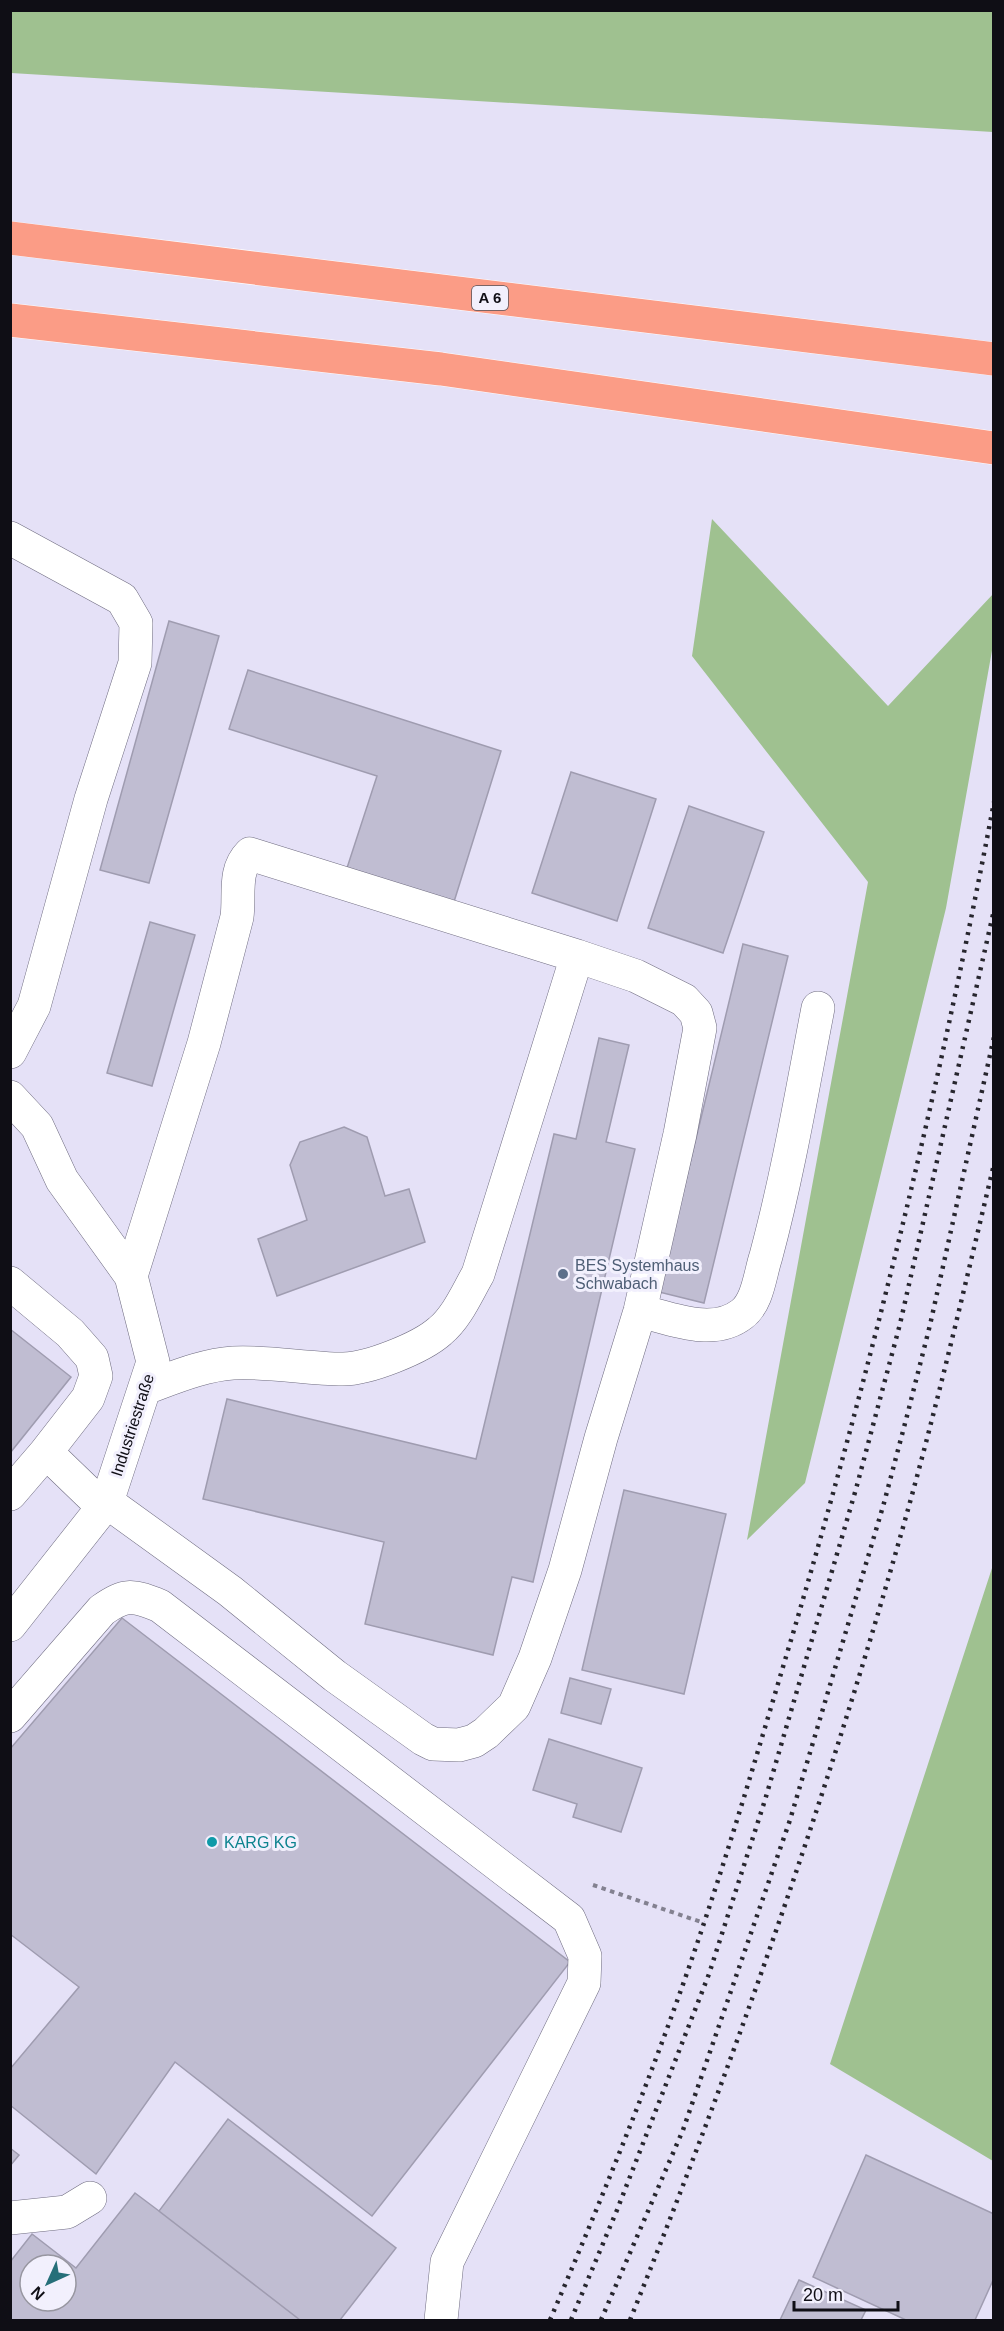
<svg xmlns="http://www.w3.org/2000/svg" width="1004" height="2331" font-family="Helvetica,sans-serif">
  <style>
    .green { fill: #9fc190 }
    .building { fill: #c0bdd2; stroke: #9f9cb0; stroke-width: 1.5; fill-rule: evenodd }
    .lines { fill: none; stroke-linecap: round; stroke-linejoin: round }
    .minor-casing { stroke: #6f6c80; stroke-width: 34 }
    .highway-casing { stroke: #fff; stroke-width: 34 }
    .path { stroke: #838190; stroke-width: 4; stroke-dasharray: 4.5 4.5; stroke-linecap: butt }
    .minor { stroke: #fff; stroke-width: 33 }
    .highway { stroke: #fb9c86; stroke-width: 33 }
    .rail { stroke: #27262e; stroke-width: 4.5; stroke-dasharray: 3 6; stroke-linecap: butt }
    .service-dot { fill: #5c6f8a; stroke: #f2f0fd; stroke-width: 2 }
    .culture-dot { fill: #0f9aa8; stroke: #f2f0fd; stroke-width: 2 }
    .labels { text-anchor: middle; stroke-width: 6; stroke-linejoin: round; paint-order: stroke }
    .shield { fill: #f2f0fd; stroke: #53525b; stroke-width: 1.5 }
    .shield-label { font-size: 15px; font-weight: bold; fill: #0f0e15 }
    .service-label { font-size: 16px; fill: #4e5e75; stroke: #f2f0fd; text-anchor: start }
    .street-label { font-size: 16px; fill: #0f0e15; stroke: #f2f0fd }
    .culture-label { font-size: 16px; fill: #0d838f; stroke: #f2f0fd; text-anchor: start }
  </style>
  <rect width="100%" height="100%" fill="#e5e1f7"/>
  <path class="green" d="M 10,11 L 993,11 L 993,132 L 11,73 Z
    M 712,519 L 888,706 L 994,593 L 993,645 L 946,908 L 805,1483 L 747,1540 L 868,882 L 692,656 Z
    M 993,1565 L 994,1565 L 993,2161 L 830,2064 Z"/>
  <path class="building" d="M 169,621 L 219,636 L 149,883 L 100,870 Z
    M 248,670 L 501,751 L 453,905 L 346,871 L 377,776 L 229,729 Z
    M 571,772 L 656,799 L 617,921 L 532,893 Z
    M 689,806 L 764,832 L 723,953 L 648,928 Z
    M 150,922 L 195,935 L 152,1086 L 107,1073 Z
    M 743,944 L 788,956 L 704,1303 L 659,1292 Z
    M 599,1038 L 629,1045 L 606,1142 L 635,1149 L 533,1582 L 512,1577 L 493,1655 L 365,1624 L 384,1542 L 203,1499 L 227,1399 L 476,1459 L 554,1134 L 576,1139 Z
    M 344,1127 L 367,1137 L 385,1196 L 409,1189 L 425,1242 L 277,1296 L 258,1239 L 307,1220 L 290,1165 L 300,1142 Z
    M 10,1329 L 71,1377 L 10,1453 Z
    M 624,1490 L 726,1514 L 684,1694 L 582,1670 Z
    M 122,1618 L 570,1962 L 372,2216 L 175,2062 L 96,2174 L 10,2105 L 10,2069 L 79,1987 L 10,1934 L 10,1749 Z
    M 570,1678 L 611,1689 L 601,1724 L 561,1713 Z
    M 549,1739 L 642,1768 L 621,1832 L 573,1817 L 577,1804 L 533,1790 Z
    M 228,2119 L 396,2248 L 340,2320 L 300,2320 L 159,2211 Z
    M 10,2148 L 19,2155 L 10,2166 Z
    M 866,2155 L 994,2214 L 994,2278 L 975,2320 L 906,2320 L 813,2277 Z
    M 135,2193 L 159,2211 L 300,2320 L 10,2320 L 10,2262 L 32,2234 L 76,2268 ZM 30,2265 L 66,2265 L 66,2301 L 30,2301 Z
    M 799,2280 L 866,2310 L 861,2320 L 780,2320 Z"/>
  <g class="lines">
    <g class="minor-casing">
      <path id="minor" d="M 10,538 L 122,599 L 136,623 L 135,663 L 91,799 L 34,1006 L 10,1052
        M 10,1097 L 37,1126 L 62,1180 L 131,1276 L 153,1362 L 107,1502 L 10,1625
        M 10,1283 L 70,1333 L 92,1358 L 96,1376 L 88,1398 L 46,1452 L 103,1507
        M 640,1311 C 670,1318 713,1337 742,1314 C 758,1302 760,1274 766,1256 C 788,1174 802,1091 818,1008
        M 145,1388 C 173,1378 203,1365 233,1363 C 269,1361 307,1369 343,1369 C 368,1369 421,1348 440,1331 C 457,1317 467,1293 478,1274 L 577,956
        M 10,1494 L 46,1452
        M 107,1502 L 230,1591 L 335,1676 L 423,1739 L 433,1744 L 459,1745 L 474,1741 L 486,1733 L 514,1706 L 535,1658 L 565,1570 L 601,1438 L 640,1311 L 680,1134 L 700,1028 L 696,1013 L 684,1000 L 636,976 L 577,956 L 250,854 C 233,871 240,895 237,917 L 204,1043 L 131,1276
        M 10,1716 L 102,1610 C 126,1593 133,1595 160,1606 L 569,1919 L 585,1956 L 584,1983 L 447,2262 L 441,2320
        M 10,2218 L 67,2212 L 90,2198"/>
    </g>
    <g class="highway-casing">
      <path id="highway" d="M 10,238 L 994,359
        M 10,320 L 441,369 L 994,448"/>
    </g>
    <path class="path" d="M 593,1885 L 704,1923"/>
    <use href="#minor" class="minor"/>
    <use href="#highway" class="highway"/>
    <path class="rail" d="M 550,2320 C 606,2189 660,2056 705,1920 C 737,1824 765,1727 794,1630 C 874,1358 941,1081 994,802
      M 571,2320 L 617,2210 L 709,1974 L 765,1800 L 856,1489 L 900,1324 L 994,910
      M 601,2320 L 683,2130 L 790,1820 L 884,1503 L 908,1412 L 930,1325 L 994,1037
      M 630,2320 C 736,2057 830,1788 907,1513 C 939,1398 966,1281 994,1164"/>
  </g>
  <circle class="service-dot" cx="563" cy="1274" r="6"/>
  <circle class="culture-dot" cx="212" cy="1842" r="6"/>
  <g class="labels">
    <rect class="shield" x="472" y="286" width="36" height="24" rx="4.5"/>
    <g class="shield-label">
      <text x="490" y="303">A 6</text>
    </g>
    <g class="service-label">
      <text x="575" y="1271">BES Systemhaus<tspan x="575" dy="18">Schwabach</tspan></text>
    </g>
    <g class="street-label">
      <text transform="translate(132 1425) rotate(-72)" y="6">Industriestraße</text>
    </g>
    <g class="culture-label">
      <text x="224" y="1848">KARG KG</text>
    </g>
  </g>
  <rect width="1004" height="2331" fill="none" stroke="#0f0e15" stroke-width="24"/>
  <g transform="translate(48 2283) rotate(225)"><circle r="28" fill="#f2f0fd" stroke="#9796a0" stroke-width="1.5"/>
  <path d="M0-4.5L10 22L0 15L-10 22Z" fill="#266f79"/>
  <text y="-9" font-size="16" font-weight="bold" text-anchor="middle" fill="#0f0e15">N</text>
  </g>
  <path d="M794 2301v9h104v-9" fill="none" stroke="#0f0e15" stroke-width="3"/>
  <text x="803" y="2301" font-size="18" fill="#0f0e15" stroke="#f2f0fd" stroke-width="4.5" paint-order="stroke">20 m</text>
</svg>
